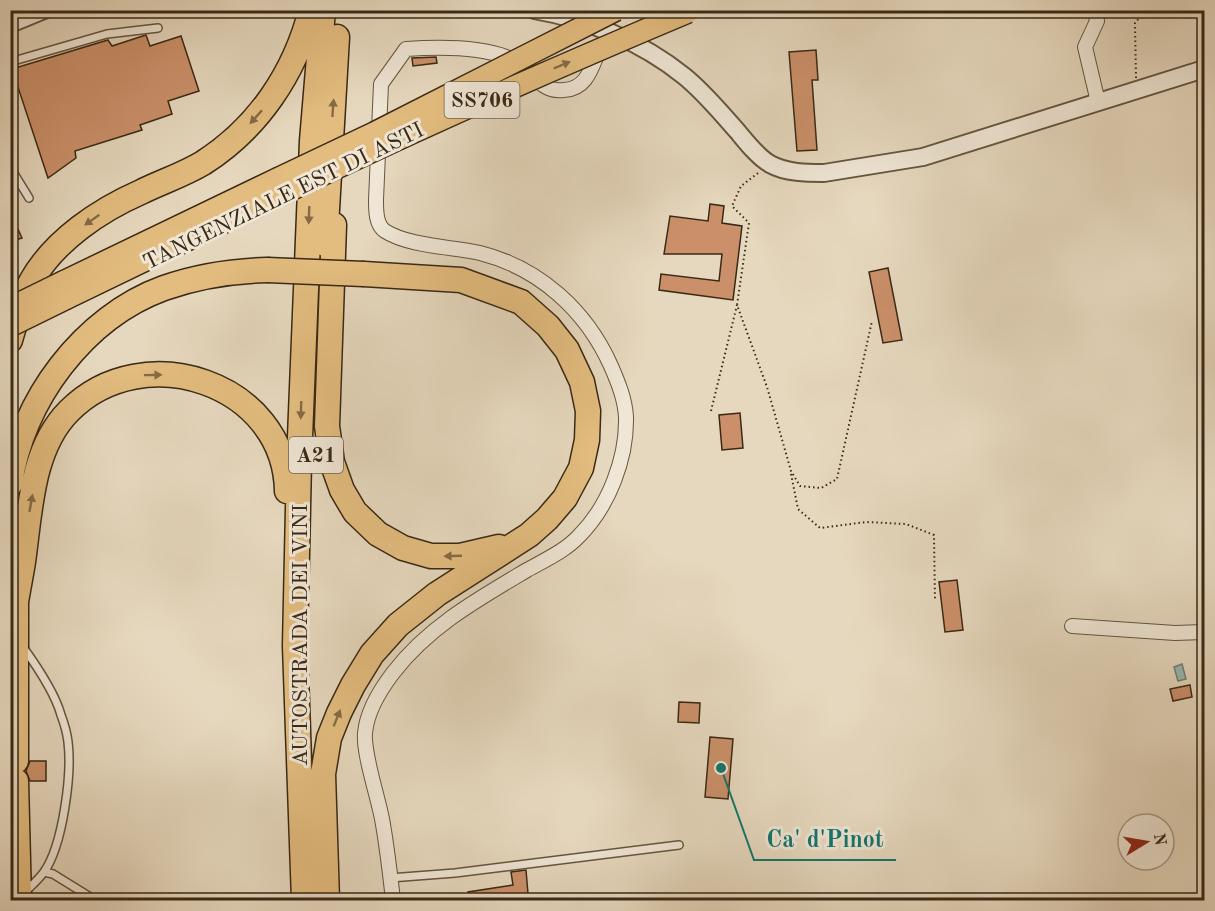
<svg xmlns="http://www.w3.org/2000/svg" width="1215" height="911" font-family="'Old Standard TT',serif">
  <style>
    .water { fill: #96b9b3; stroke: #717f74; stroke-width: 1.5 }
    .building { fill: #cb906a; stroke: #392915; stroke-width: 1.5 }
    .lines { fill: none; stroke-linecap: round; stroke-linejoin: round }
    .service-casing { stroke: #64553f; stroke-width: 10 }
    .minor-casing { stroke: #64553f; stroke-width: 16 }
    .tertiary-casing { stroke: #64553f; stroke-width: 20 }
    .trunk-casing { stroke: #392915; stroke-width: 24 }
    .motorway-casing { stroke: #392915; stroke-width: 27 }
    .path { stroke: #392915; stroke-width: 2; stroke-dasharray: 1.5 3; stroke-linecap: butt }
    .service { stroke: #efe6d5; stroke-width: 7 }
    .minor { stroke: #efe6d5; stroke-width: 14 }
    .tertiary { stroke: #efe6d5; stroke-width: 16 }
    .trunk { stroke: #e3bc7f; stroke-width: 21 }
    .motorway { stroke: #e3bc7f; stroke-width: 24 }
    .trunk-bridge-casing { stroke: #392915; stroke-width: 24; stroke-linecap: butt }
    .motorway-bridge-casing { stroke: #392915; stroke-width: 27; stroke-linecap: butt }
    .trunk-bridge { stroke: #e3bc7f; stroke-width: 21 }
    .motorway-bridge { stroke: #e3bc7f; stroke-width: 24 }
    .oneway { fill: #866b45 }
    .labels { text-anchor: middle; stroke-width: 6; stroke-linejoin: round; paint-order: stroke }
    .shield { fill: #efe6d5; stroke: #70624f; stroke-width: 1.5 }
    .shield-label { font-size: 21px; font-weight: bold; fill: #392915 }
    .street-label { font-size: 22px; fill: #392915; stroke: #efe6d5 }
    .leader { fill: none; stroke: #0f766e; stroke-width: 2 }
    .callout-dot { fill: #0f766e; stroke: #efe6d5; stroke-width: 2 }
    .callout-label { font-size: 24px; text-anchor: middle; font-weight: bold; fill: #0f766e; stroke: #efe6d5; stroke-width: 6; stroke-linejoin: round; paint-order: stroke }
  </style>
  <rect width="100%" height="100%" fill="#e6d8be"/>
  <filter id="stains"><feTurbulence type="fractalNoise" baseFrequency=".00333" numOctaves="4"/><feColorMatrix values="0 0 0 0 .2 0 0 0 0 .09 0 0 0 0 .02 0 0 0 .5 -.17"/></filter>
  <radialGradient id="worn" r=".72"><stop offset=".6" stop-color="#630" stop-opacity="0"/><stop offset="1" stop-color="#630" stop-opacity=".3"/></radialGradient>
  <path class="water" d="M 1182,664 L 1186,679 L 1178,681 L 1174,667 Z"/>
  <path class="building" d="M 146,35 L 150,46 L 181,36 L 199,91 L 168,101 L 172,114 L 140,125 L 142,130 L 75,151 L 76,158 L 48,178 L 12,69 L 108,40 L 112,46 Z
    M 816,50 L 818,80 L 812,80 L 817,150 L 797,151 L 789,52 Z
    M 436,57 L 437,63 L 413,66 L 412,58 Z
    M 710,204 L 724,206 L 722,223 L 742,226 L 733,300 L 659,290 L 661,274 L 719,281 L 722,254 L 664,254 L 670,216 L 708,221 Z
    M 10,211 L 22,238 L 10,242 Z
    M 888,268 L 902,340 L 883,343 L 869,272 Z
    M 740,413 L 743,448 L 722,450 L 719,415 Z
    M 957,580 L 963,630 L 945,632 L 939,582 Z
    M 1190,685 L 1192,697 L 1173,701 L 1170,689 Z
    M 679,702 L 700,703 L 699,723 L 678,722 Z
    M 710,737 L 733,739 L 728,799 L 705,797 Z
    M 30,761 L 46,761 L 46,781 L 30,781 L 26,771 Z
    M 526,870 L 528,894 L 498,897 L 499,900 L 469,900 L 468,892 L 513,885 L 511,872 Z"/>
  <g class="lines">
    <g class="service-casing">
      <path id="service" d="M 10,62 L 107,34 L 158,28
        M 10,167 L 29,198
        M 23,647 C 36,665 55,693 61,715 C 64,723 67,733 68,742 C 72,774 63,845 44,872 C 39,879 31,886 25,892
        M 44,872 L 53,874 L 95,900
        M 390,878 L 455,873 L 679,845"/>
    </g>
    <g class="minor-casing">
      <path id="minor" d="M 1095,10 L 1097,21 L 1085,47 L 1098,102
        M 1072,626 L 1175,633 L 1204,632
        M 393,900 C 390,873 387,846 382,819 C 378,797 363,753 365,733 C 367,711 380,690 393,673 C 428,627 478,599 527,570 C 545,560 565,551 579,536 C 609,506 627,458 626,417 C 625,399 618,382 611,366 C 586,310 539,268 480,253 C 453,247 408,246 385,231 C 376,225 376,211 376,200 L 381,84 L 406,49 C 436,47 477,46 506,57 C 521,63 530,75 543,85 C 549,89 557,91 564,90 C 588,89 592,65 600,48"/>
    </g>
    <g class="tertiary-casing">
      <path id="tertiary" d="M 534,10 C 587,19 642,42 684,76 C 704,92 721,113 738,132 C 747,143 758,157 770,164 C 786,173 807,173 824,173 L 923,157 L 1204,69
        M 10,24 L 44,10"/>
    </g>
    <g class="trunk-casing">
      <path id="trunk" d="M 63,282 L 277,179
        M 67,298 L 280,195"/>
    </g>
    <g class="motorway-casing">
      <path id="motorway" d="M 334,225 L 327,426 L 332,462 L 342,490 L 355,512 L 378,534 L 403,548 L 431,556 L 460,556 L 499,547
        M 325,244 L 337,37
        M 10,340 C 16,320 22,298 32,280 C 55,240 100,210 141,192 C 161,182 183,175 203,163 C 258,128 295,73 311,10
        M 10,484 C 21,401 84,317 164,288 C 198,276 231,271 267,270
        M 13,586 L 16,602 L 16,761
        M 16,602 C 18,589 21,575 23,562 C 30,513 31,449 69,411 C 143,336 285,383 287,491
        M 16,781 L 19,900
        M 304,900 L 295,646 L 299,462 L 312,141 L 323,10
        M 327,900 L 323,774 L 329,738 L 339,713 L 353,685 L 372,654 L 398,625 L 437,594 L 529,535 L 547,519 L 565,498 L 581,468 L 587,440 L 588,411 L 582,382 L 567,350 L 548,326 L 521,302 L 461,280 L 364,274"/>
    </g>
    <path class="path" d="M 1136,78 L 1135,23 L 1146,10
      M 758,173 L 741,186 L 732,206 L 749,223 L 737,305 L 767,387 L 791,471 L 800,486 L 821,488 L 837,479 L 872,321
      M 711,411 L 737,305
      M 791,474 L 798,509 L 820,528 L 866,522 L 906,524 L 934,535 L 935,601"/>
    <use href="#service" class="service"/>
    <use href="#minor" class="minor"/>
    <use href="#tertiary" class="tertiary"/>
    <use href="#trunk" class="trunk"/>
    <use href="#motorway" class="motorway"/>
    <g class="trunk-bridge-casing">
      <path id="trunk-bridge" d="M 277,179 L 374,133 L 616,10
        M 280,195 C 414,130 550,70 688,12
        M 10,308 L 63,282
        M 10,326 L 67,298"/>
    </g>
    <g class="motorway-bridge-casing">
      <path id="motorway-bridge" d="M 267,270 L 364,274"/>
    </g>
    <use href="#trunk-bridge" class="trunk-bridge"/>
    <use href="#motorway-bridge" class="motorway-bridge"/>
  </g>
  <defs><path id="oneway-solid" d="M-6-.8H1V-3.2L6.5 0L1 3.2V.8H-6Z" transform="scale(1.5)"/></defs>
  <g class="oneway">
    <use href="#oneway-solid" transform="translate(562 65) rotate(-23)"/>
    <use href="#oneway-solid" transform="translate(333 108) rotate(-86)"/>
    <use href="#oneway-solid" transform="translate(256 117) rotate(132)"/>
    <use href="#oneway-solid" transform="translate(309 215) rotate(92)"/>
    <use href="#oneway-solid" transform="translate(92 220) rotate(145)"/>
    <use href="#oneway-solid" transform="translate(153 375) rotate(-1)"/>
    <use href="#oneway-solid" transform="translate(301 410) rotate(92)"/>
    <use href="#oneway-solid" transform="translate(31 503) rotate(-80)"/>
    <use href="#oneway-solid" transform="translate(453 556) rotate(178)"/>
    <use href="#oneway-solid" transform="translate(337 718) rotate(-68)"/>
  </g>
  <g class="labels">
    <g class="shield">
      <rect x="444.5" y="82" width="75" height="36" rx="4.5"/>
      <rect x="289" y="437" width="54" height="36" rx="4.5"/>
    </g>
    <g class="shield-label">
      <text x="482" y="107">SS706</text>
      <text x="316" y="462">A21</text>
    </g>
    <g class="street-label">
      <text transform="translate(283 195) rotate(-26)" y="8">TANGENZIALE EST DI ASTI</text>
      <text transform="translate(299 635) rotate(-90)" y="8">AUTOSTRADA DEI VINI</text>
    </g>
  </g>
  <path class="leader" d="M721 768L754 860H896"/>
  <circle class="callout-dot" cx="721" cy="768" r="6"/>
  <g class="callout-label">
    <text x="825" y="847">Ca' d'Pinot</text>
  </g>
  <rect width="1215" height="911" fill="none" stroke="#e6d8be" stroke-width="36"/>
  <rect x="12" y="12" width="1191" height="887" fill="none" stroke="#392915" stroke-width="3"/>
  <rect x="18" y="18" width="1179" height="875" fill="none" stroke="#392915" stroke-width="1.5"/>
  <g transform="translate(1146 842) rotate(79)"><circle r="28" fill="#efe6d5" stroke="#a69a88" stroke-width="1.5"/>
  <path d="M0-4.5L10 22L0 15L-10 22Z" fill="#8f2418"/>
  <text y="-9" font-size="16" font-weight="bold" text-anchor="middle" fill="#392915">N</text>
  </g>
  <rect width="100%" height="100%" filter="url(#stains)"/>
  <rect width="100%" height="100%" fill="url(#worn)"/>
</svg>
